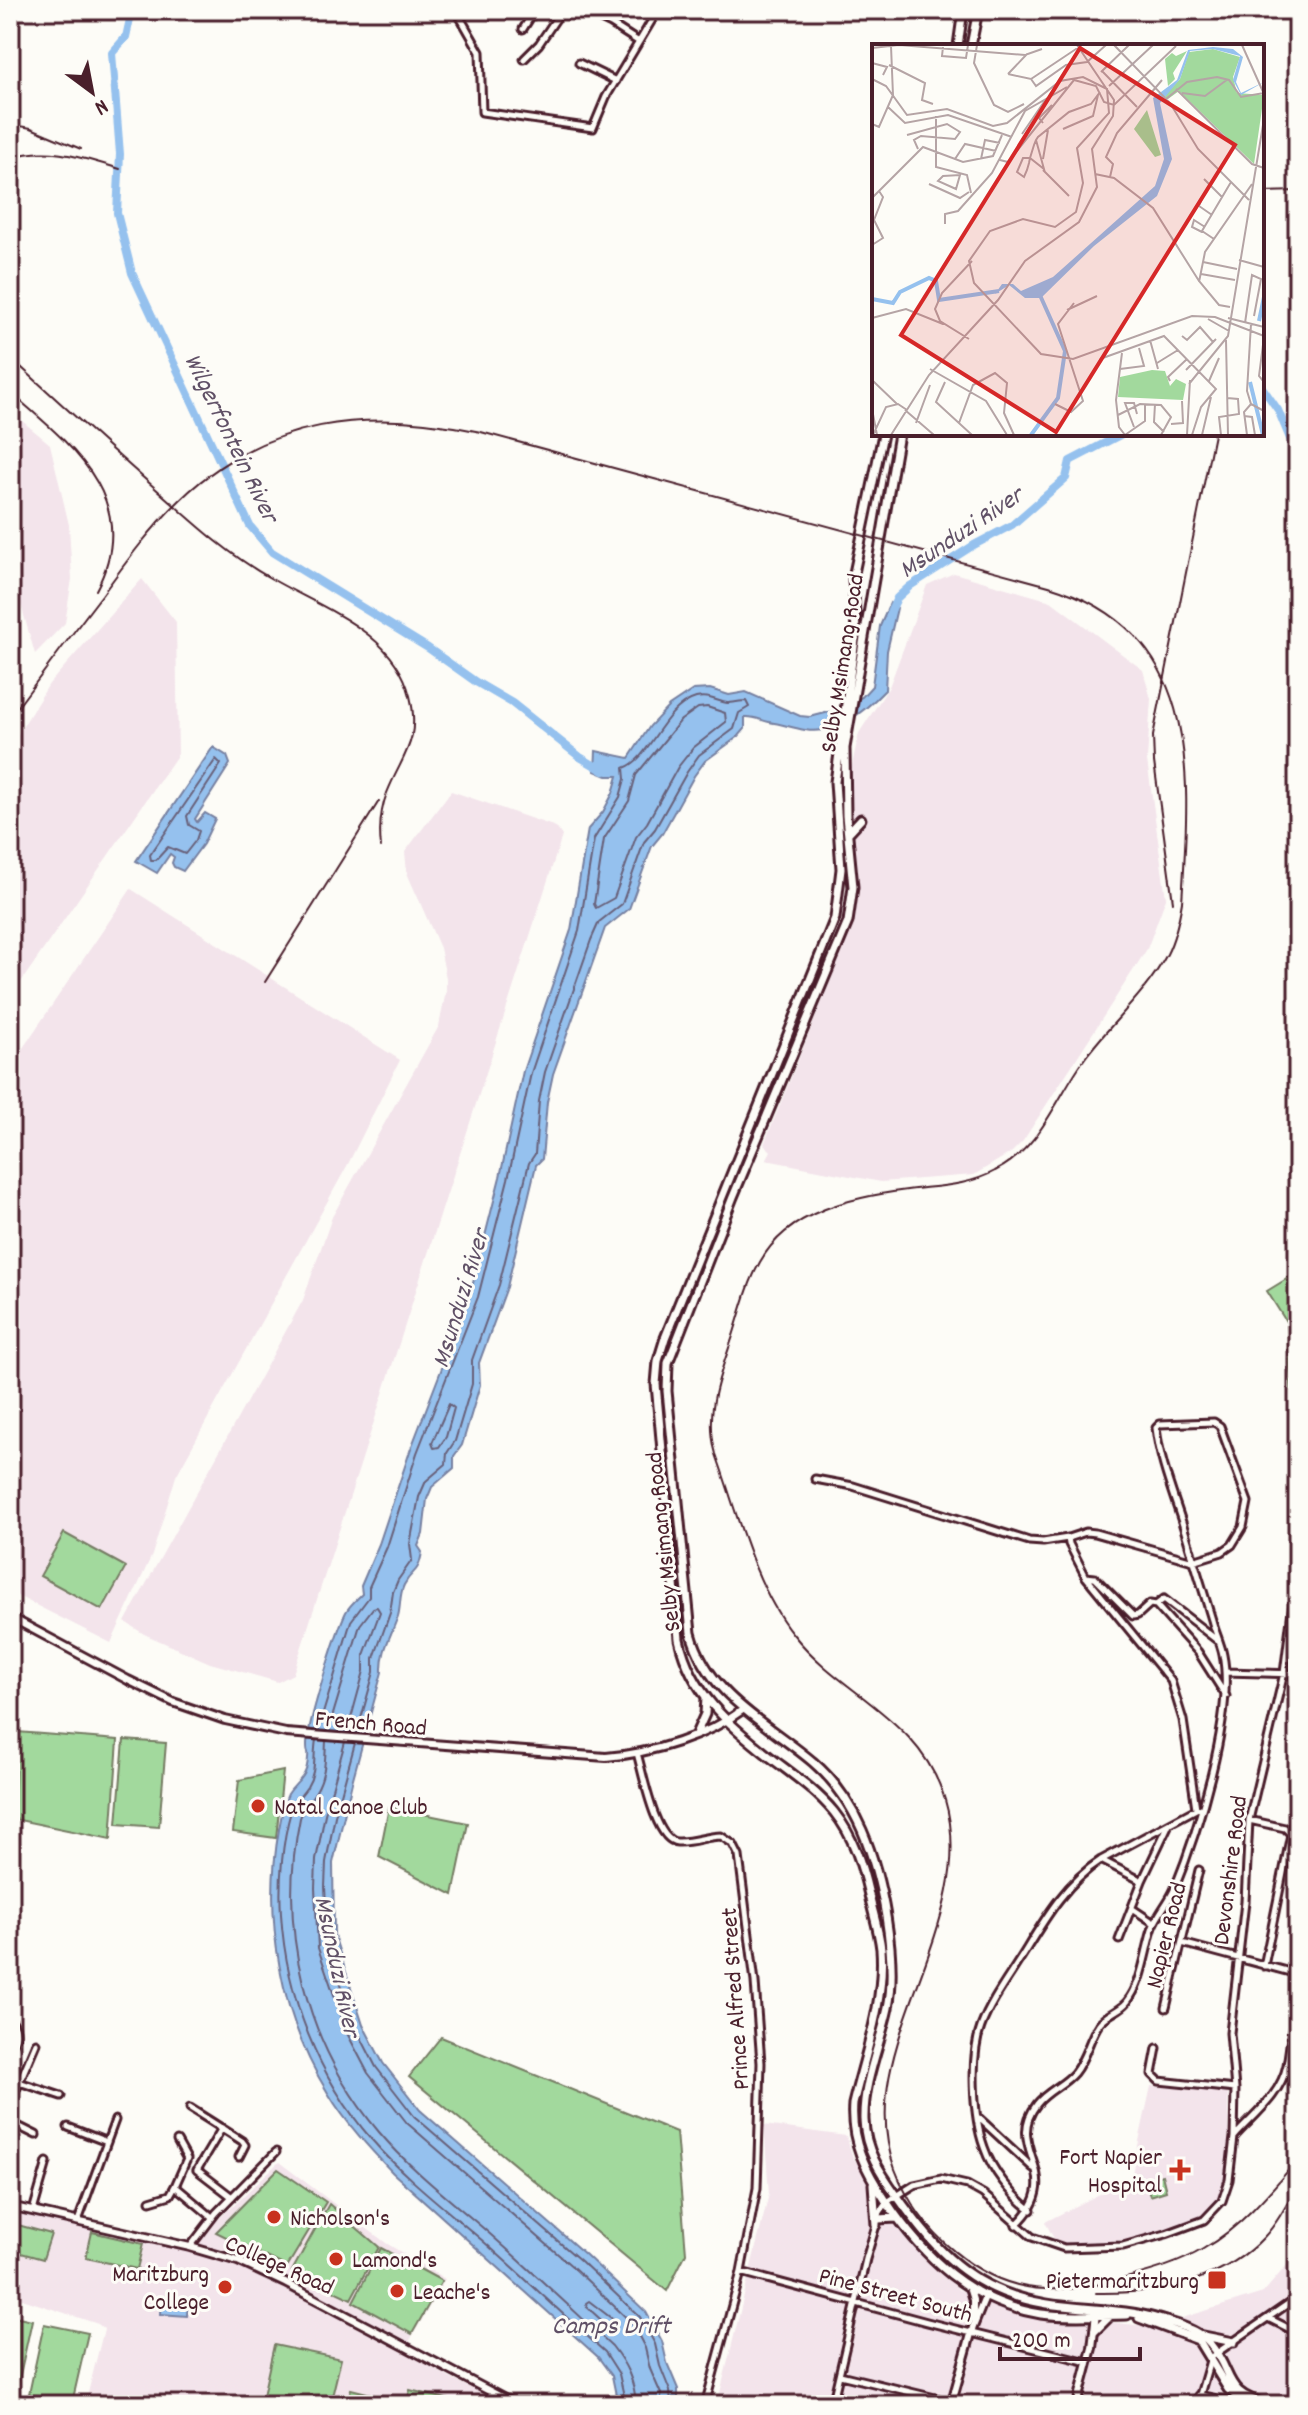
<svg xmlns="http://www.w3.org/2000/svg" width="1308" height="2415" font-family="Dekko,sans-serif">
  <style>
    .built { fill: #f3e4eb }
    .green { fill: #a2d99d; stroke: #767c64; stroke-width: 2 }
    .water { fill: #95c1ee; stroke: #7780a0; stroke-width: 2 }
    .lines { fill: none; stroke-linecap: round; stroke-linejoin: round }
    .shore { stroke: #686079; stroke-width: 2 }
    .river { stroke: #95c1ee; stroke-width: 8 }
    .minor-casing { stroke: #4a1f2b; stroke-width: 11 }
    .tertiary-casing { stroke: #4a1f2b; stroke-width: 12 }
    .secondary-casing { stroke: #4a1f2b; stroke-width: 13 }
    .minor { stroke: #fdfcf7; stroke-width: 5 }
    .tertiary { stroke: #fdfcf7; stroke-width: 6 }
    .secondary { stroke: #fdfcf7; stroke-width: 7 }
    .rail { stroke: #4a1f2b; stroke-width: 2 }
    .poi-dot { fill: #c8321e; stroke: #fdfcf7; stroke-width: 3 }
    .labels { text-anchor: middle; stroke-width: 6; stroke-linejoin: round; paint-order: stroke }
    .street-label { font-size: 24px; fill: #4a1f2b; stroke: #fdfcf7 }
    .poi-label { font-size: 24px; fill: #4a1f2b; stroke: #fdfcf7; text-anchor: start }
    .water-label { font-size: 26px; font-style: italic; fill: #605066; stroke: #fdfcf7 }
    .inset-river { fill: none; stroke: #95c1ee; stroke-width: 4 }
    .inset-road { fill: none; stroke: #b5a4a5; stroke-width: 2 }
    .view { fill: #d62828; fill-opacity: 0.15; stroke: #d62828; stroke-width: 4 }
    .inset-edge { fill: none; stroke: #4a1f2b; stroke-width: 4 }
  </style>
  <rect width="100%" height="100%" fill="#fdfcf7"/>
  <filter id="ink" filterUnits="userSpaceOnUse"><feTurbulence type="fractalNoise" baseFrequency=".0125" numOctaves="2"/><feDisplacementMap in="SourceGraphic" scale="16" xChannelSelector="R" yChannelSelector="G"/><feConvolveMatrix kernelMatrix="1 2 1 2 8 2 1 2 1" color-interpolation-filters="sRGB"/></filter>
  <g filter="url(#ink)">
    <path class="built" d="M 10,411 L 50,444 L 69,525 L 72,579 L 65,623 L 35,654 L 17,591 L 10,598 Z
      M 954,573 L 1051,601 L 1143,670 L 1151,699 L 1147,760 L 1166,898 L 1147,949 L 1023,1141 L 1012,1152 L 974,1175 L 881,1182 L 766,1160 L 771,1151 L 764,1144 L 855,920 L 857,870 L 845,797 L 859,733 L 889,687 L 927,585 Z
      M 142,579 L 176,622 L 178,754 L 10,998 L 10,747 L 49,684 Z
      M 451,791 L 556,827 L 562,836 L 293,1674 L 278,1682 L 210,1663 L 144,1634 L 125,1622 L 303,1300 L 332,1217 L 439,1026 L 446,991 L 446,978 L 440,948 L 407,873 L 405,852 Z
      M 131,889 L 400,1060 L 347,1166 L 176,1476 L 152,1555 L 111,1643 L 10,1592 L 10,1067 Z
      M 1151,2086 L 1228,2092 L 1228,2183 L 1223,2201 L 1210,2214 L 1194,2223 L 1165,2232 L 1122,2242 L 1058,2246 L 1045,2222 L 1131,2178 Z
      M 764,2125 L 846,2136 L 853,2157 L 901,2232 L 959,2290 L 1031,2313 L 1153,2327 L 1263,2293 L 1298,2252 L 1298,2405 L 717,2405 L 769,2194 Z
      M 279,2162 L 386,2243 L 445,2279 L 404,2351 L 450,2378 L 506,2405 L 85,2405 L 104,2329 L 98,2324 L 10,2295 L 10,2210 L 187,2249 Z"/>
    <path class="green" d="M 1298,1272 L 1298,1400 L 1292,1397 L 1287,1323 L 1267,1291 Z
      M 64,1533 L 126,1567 L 102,1610 L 40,1576 Z
      M 17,1732 L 118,1740 L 111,1839 L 14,1819 Z
      M 124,1740 L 166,1743 L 159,1827 L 117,1824 Z
      M 283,1771 L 276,1838 L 233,1832 L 239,1780 Z
      M 389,1807 L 468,1823 L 453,1895 L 379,1857 Z
      M 441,2037 L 676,2132 L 686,2253 L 667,2291 L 409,2077 Z
      M 278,2169 L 326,2202 L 287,2267 L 216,2232 Z
      M 1162,2175 L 1166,2191 L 1150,2196 L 1146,2180 Z
      M 329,2204 L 379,2247 L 351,2299 L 292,2271 Z
      M 14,2224 L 51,2234 L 43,2259 L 10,2250 Z
      M 92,2232 L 143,2244 L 137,2269 L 86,2258 Z
      M 381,2248 L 442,2281 L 412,2334 L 353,2302 Z
      M 10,2315 L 32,2320 L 18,2384 L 10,2382 Z
      M 44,2324 L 88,2333 L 72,2403 L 29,2394 Z
      M 274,2345 L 341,2359 L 330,2405 L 261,2405 Z
      M 351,2389 L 391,2399 L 389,2405 L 347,2405 Z
      M 410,2390 L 467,2404 L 467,2405 L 406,2405 Z"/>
    <path class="water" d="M 890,603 L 897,608 L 887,651 L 885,690 C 865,711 836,736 805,730 C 793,728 782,724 769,722 C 760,720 754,716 745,717 L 745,729 L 739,736 L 705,761 L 694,776 L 662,834 L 652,846 L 629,909 L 605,928 L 553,1074 L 547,1102 L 542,1159 L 536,1165 L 507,1287 L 479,1363 L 480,1385 L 462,1445 L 454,1456 L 454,1468 L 432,1487 L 427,1499 L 423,1534 L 418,1546 L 422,1552 C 418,1576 413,1568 404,1585 C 399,1595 401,1606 398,1616 C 391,1636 381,1651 382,1672 L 352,1782 L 333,1863 L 334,1935 L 363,2025 L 383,2063 L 420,2110 L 586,2255 L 646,2312 L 662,2341 L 667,2363 L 678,2389 L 678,2405 L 618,2405 L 612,2376 L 598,2357 L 393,2173 C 369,2148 346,2123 328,2093 C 280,2016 263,1919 279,1829 C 281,1819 283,1804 288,1794 C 297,1780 307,1779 308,1758 C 309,1748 307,1756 307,1746 C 306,1728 337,1630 346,1612 C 350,1605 356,1600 362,1594 L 361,1586 L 379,1544 L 410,1451 L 470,1295 L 500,1177 L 523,1071 L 571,930 L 588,829 L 603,812 L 613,793 L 618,776 L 607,776 L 595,771 L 596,751 L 629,758 L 650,726 L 669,706 L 693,690 L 710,689 L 729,695 L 746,692 L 800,716 L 810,717 L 837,710 L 862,697 L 872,686 L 880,626 Z
      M 213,747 L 227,756 L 230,764 L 195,819 L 197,822 L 205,813 L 215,819 L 203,844 L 183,871 L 174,867 L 172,863 L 174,857 L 170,854 L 157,873 L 136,861 Z
      M 161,2297 L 188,2299 L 187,2316 L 160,2314 Z"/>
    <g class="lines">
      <path class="shore" d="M 707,707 L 725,713 L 726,722 L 693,748 L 678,767 L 647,823 L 636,837 L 614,898 L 596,908 L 594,904 L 604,839 L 629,801 L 636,775 L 681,720 L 698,708 Z
        M 216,759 L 221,764 L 187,816 L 189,825 L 199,831 L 196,840 L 185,854 L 168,847 L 156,860 L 151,860 L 150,855 Z
        M 449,1404 L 454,1408 L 446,1437 L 439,1447 L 434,1448 L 432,1443 Z
        M 318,1730 L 351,1621 L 369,1597 L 369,1587 L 387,1547 L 417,1453 L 478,1297 L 508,1179 L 531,1073 L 579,931 L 594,839 L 620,797 L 625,779 L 624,768 C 651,759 661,708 696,698 C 708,695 716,701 727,703 C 733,703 740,701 746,701 L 749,707 L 739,713 L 734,729 L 699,755 L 687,772 L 655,829 L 644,842 L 622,904 L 599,922 L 591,940 L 545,1072 L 539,1101 L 535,1154 L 529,1163 L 499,1285 L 472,1360 L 472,1384 L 455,1441 L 447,1453 L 446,1464 L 426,1481 L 419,1497 L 410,1544 L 412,1560 L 398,1580 L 393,1592 L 390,1613 L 374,1658 L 374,1672 L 357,1733
        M 328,1731 L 360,1625 L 373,1608 L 377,1607 L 380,1612 L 364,1655 L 364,1671 L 347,1733
        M 316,1740 C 313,1756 317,1771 307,1787 C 301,1796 295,1800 291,1811 C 282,1842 279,1882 281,1914 C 286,1996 318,2077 372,2140 C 405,2178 446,2209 484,2242 C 525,2278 564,2316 605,2352 L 619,2374 L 626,2405
        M 326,1741 C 325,1759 326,1774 316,1791 C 310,1801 304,1806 300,1818 C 277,1930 305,2044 379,2132 C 411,2170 453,2202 491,2235 C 532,2271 572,2309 612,2346 C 626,2364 635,2381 636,2405
        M 345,1742 L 325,1814 L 316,1860 L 315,1888 L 318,1948 L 347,2033 L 368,2073 L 407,2123 L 574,2268 L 632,2323 L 645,2348 L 650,2369 L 661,2394 L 661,2405
        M 355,1743 L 335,1816 L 326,1862 L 325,1887 L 328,1946 L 356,2028 L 376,2067 L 414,2116 L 581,2261 L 640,2317 L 655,2344 L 660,2366 L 670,2391 L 671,2405
        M 589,2301 L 615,2321 L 615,2327 L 610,2328 L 587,2307 L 586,2303 Z"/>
      <path class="river" d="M 132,10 L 126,37 L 112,53 L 120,154 L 117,213 L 132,273 L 250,526 L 272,552 L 428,648 L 476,682 L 512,703 L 580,757 L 604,771
        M 1262,387 L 1278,410 L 1298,458
        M 890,613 L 897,598 L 910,586 L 974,545 L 1012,525 L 1066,478 L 1070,461 L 1122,434"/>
      <g class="minor-casing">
        <path id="minor" d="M 456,10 L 480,52 L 482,112 L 593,128 L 606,97 L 658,10
          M 582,10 L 611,24 L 639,42
          M 523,29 L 535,10
          M 524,59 L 539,44 L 562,10
          M 579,63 L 616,81
          M 10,608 L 12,606
          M 815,1479 L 853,1486 L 1029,1541 L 1043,1542 L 1068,1538
          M 1086,1577 L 1171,1681 L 1183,1720 L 1196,1808 L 1201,1809
          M 1156,1605 L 1164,1599 L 1218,1641
          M 1225,1672 L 1298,1674
          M 637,1753 C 643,1773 655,1841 677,1842 C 692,1843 707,1836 721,1836 L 733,1844 L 739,1856 L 755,1982 L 761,2063 L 757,2188 L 741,2272 L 705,2405
          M 1249,1820 L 1285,1828 L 1291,1834 L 1264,1966
          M 1142,1881 L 1101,1860 L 1196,1809
          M 1133,1909 L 1154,1923
          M 1119,1940 L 1142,1881 L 1169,1824
          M 1182,1943 L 1290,1972
          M 1166,2008 L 1199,1870
          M 10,2019 C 20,2029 16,2039 10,2051
          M 1157,2048 L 1152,2074 L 1159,2081 L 1235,2089
          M 10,2079 L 61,2096
          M 10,2104 L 36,2043
          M 190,2108 L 242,2141 L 245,2145 L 239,2157
          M 979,2118 L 1033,2168
          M 10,2122 L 36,2135
          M 68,2127 L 107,2142
          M 222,2128 L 197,2170 L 232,2197
          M 1235,2136 C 1254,2115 1281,2095 1287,2065 C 1291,2044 1291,2023 1298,2002
          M 177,2141 L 187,2159 L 175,2186 L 212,2217
          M 150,2201 L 170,2195 L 175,2186
          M 1031,2210 C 1012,2195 992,2171 984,2147 C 973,2117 970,2057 981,2027 C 991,2000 1012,1973 1027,1948 C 1047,1915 1068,1881 1101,1860
          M 33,2211 L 47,2162
          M 78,2221 L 115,2120
          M 1016,2225 C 1070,2174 1002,2149 1037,2104 C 1047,2091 1064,2085 1074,2073 C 1086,2058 1089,2039 1099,2024 C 1106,2014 1120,2011 1127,2002 C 1143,1982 1145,1950 1153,1927 C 1158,1914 1168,1903 1174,1890 C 1197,1834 1235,1714 1223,1655 C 1221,1644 1215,1632 1212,1620 C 1202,1588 1192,1555 1182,1522 C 1172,1491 1160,1461 1156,1428 L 1160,1424 L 1214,1422 L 1220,1426 L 1248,1502 L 1243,1527 L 1232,1545 L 1222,1552 L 1193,1561 L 1095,1533 L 1086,1532 L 1068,1538 L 1069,1544 L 1086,1577 L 1095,1578 L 1133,1616 L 1138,1615 L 1150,1604 L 1156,1605 L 1198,1652 L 1226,1696
          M 190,2247 L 216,2213 L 276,2152
          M 741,2272 L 927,2322 L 1088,2362
          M 1270,2319 L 1298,2333
          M 840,2375 L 952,2402
          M 832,2405 L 866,2259 L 880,2212 L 887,2202 L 914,2185 L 941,2179 L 967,2185 L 983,2194 L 1032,2237 L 1064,2248 L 1123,2246 L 1166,2234 L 1204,2220 L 1222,2201 L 1229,2180 L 1234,2137 L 1235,2089 L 1230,2033 L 1245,1902 L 1249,1820 L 1284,1673 L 1298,1563
          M 1197,2405 L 1211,2357 L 1298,2297"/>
      </g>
      <g class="tertiary-casing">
        <path id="tertiary" d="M 10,1617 L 128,1680 L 173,1702 L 225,1720 L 286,1733 L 606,1757 C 653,1753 706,1737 744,1709
          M 10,2206 L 190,2247 L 238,2261 L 285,2283 L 516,2405
          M 969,2287 L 973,2300 L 973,2319
          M 951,2405 L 973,2327 L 986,2295
          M 1077,2405 L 1092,2348 L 1096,2313"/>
      </g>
      <g class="secondary-casing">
        <path id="secondary" d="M 958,46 L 963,10
          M 971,46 L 978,10
          M 883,434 L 853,578 L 856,632 L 835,782 L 841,869 L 835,918 L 665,1338 L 658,1361 L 656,1384 L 679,1639 C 691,1693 728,1724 770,1757 C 792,1774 816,1790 834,1812 C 854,1837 862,1865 869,1895 C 873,1913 879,1931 881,1949 C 885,2001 865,2054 853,2104 C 850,2141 866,2171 886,2201 C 923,2257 971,2303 1041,2314 C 1069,2318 1098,2315 1127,2315
          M 899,434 L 845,748 L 846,816 L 853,887 L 848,922 L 733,1197 L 668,1363 L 667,1391 L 691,1633 C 708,1696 767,1723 813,1762 C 834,1780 851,1805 862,1830 C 882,1876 898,1959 888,2008 C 880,2045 863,2082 864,2120 C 865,2150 880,2172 897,2196 C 926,2237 955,2273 1003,2292 C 1057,2314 1108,2303 1162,2320 C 1178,2324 1200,2331 1210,2344 C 1235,2374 1221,2394 1270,2405
          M 848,833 L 861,819
          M 696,1734 L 705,1714 L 706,1698
          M 873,2184 L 876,2225
          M 878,2219 L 897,2218
          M 1139,2318 L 1198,2340 L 1228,2389 L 1247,2405
          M 1095,2331 L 1109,2317
          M 1204,2336 L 1234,2342
          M 1199,2396 L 1241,2405"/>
      </g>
      <use href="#minor" class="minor"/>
      <use href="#tertiary" class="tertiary"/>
      <use href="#secondary" class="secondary"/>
      <path class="rail" d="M 10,124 L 31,128 L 81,149
        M 10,158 C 48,145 83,158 120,169
        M 1262,192 L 1298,191
        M 10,357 C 58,401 106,445 155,488 C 191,520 227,554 270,578 C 321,608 394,631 410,696 C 421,742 402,755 387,793 C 380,811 379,829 381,847
        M 10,392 C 71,445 144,500 96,590
        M 10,717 C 41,676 71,635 102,595 C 126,562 150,529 180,500 C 265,417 370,408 481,432 L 1049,586 C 1203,633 1190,773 1182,902 C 1179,920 1175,938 1167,954 C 1147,992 1113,1021 1088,1054 C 1057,1094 1043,1147 995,1171 C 968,1186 937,1186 907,1190 C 853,1197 788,1211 760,1262 C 747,1285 741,1311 733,1336 C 720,1375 704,1412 716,1454 C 737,1512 754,1586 793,1634 C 842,1696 920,1717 945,1800 C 982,1924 850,2050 895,2169 C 918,2230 979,2287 1046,2289 C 1075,2291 1103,2284 1130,2277 C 1155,2270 1180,2263 1203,2249 C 1241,2227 1270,2192 1298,2159
        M 1173,902 L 1154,762 L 1153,736 L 1214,434
        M 265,982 L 379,801
        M 1096,2293 C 1156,2294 1221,2283 1264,2237 C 1278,2222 1288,2202 1298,2184"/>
    </g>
  </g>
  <g class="poi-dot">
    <circle cx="258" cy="1806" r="8"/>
    <path d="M1176 2158h8v8h8v8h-8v8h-8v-8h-8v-8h8z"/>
    <circle cx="274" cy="2217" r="8"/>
    <circle cx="336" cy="2259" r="8"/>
    <rect x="1207" y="2270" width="20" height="20" rx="4"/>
    <circle cx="225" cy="2287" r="8"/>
    <circle cx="397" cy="2291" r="8"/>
  </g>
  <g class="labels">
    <g class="street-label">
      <text transform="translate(841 663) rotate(-81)" y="8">Selby Msimang Road</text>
      <text transform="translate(662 1542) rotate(-96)" y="8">Selby Msimang Road</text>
      <text transform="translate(371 1722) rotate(5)" y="8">French Road</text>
      <text transform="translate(1229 1870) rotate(-83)" y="8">Devonshire Road</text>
      <text transform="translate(1165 1935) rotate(-76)" y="8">Napier Road</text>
      <text transform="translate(734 1999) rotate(-94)" y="8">Prince Alfred Street</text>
      <text transform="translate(280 2264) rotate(24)" y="8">College Road</text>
      <text transform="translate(896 2294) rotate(15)" y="8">Pine Street South</text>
    </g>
    <g class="poi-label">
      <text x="274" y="1814">Natal Canoe Club</text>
      <text x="1162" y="2164" text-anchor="end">Fort Napier<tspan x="1162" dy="28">Hospital</tspan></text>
      <text x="290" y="2225">Nicholson's</text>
      <text x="352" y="2267">Lamond's</text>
      <text x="209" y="2281" text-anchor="end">Maritzburg<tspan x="209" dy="28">College</tspan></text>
      <text x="1199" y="2288" text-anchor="end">Pietermaritzburg</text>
      <text x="413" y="2299">Leache's</text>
    </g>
    <g class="water-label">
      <text transform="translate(233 437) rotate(64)" y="9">Wilgerfontein River</text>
      <text transform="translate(960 531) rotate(-34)" y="9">Msunduzi River</text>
      <text transform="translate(459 1298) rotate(-73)" y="9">Msunduzi River</text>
      <text transform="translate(339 1966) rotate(78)" y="9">Msunduzi River</text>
      <text x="611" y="2333">Camps Drift</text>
    </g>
  </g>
  <g transform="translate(872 44)">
    <rect width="392" height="392" fill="#fdfcf7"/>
    <path d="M 341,5 L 368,13 L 361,33 L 365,49 L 392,51 L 382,120 L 307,47 L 296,55 L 292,52 L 308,35 L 317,8 ZM 315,7 L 301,29 L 303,35 L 296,42 L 293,15 L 300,9 L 304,12 ZM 275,66 L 289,111 L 283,113 L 262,85 ZM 280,326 L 293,327 L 298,342 L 304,335 L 314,340 L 311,356 L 246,353 L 248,333 Z" fill="#a2d99d"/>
    <path d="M 341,3 L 361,5 L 371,13 L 364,38 L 369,49 L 392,38 L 369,51 L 361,36 L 368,12 L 341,5 L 318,7 L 308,35 L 288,59 L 300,115 L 285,152 L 222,202 L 169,254 L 153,254 L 137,241 L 123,250 L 130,240 L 141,240 L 149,247 L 181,233 L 283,142 L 292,115 L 281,54 L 305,36 L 316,6 Z" fill="#95c1ee"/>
    <path class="inset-river" d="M 0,255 L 21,259 L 28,248 L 57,234 L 64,237 L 67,256 L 127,247M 387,277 L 392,253M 378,338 L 391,391M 159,391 L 186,354 L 193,307 L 167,249"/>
    <path class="inset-road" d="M 105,1 L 102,19 L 122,61 L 136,68 L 152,60M 242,1 L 298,59 L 326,105 L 377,156M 370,1 L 392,50M 71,3 L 70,12 L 94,14 L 96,1M 0,4 L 27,1 L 153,11 L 170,5M 0,19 L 15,23 L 11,31M 17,21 L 53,39 L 50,56 L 61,60M 230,27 L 265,63M 229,28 L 257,1M 136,30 L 159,35 L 210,1M 136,30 L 155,10M 0,35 L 14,42 L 35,71 L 75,65 L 121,82 L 135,79 L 188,37 L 211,33 L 235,45 L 237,69 L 205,104 L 211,139 L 204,168 L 183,183 L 151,175 L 118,187 L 97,217 L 102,239 L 169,310 L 201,315 L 320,272 L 343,273 L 392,292M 159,35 L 164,42 L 194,21 L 215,18 L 234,1M 237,42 L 281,1M 304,45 L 380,120 L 392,124M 310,49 L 333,52 L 356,35M 294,55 L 315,38 L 345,33 L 357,36 L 369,53 L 392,49M 16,63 L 33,79 L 76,71 L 140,93M 64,72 L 64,123 L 95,131 L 99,149M 171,79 L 167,74 L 180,61M 0,80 L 7,83 L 21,51 L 19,2M 191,85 L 221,72 L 226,51M 150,90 L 174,55M 35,91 L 75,80 L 88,88 L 83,95 L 49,92 L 42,96 L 46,105M 164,96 L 172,125 L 158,114 L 151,114 L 145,128 L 152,133 L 155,126 L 157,119 L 158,114 L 162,101 L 164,96 L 166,93 L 197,68 L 219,60 L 228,48M 83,115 L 93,100 L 124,107M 109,115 L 113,96 L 128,99M 171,115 L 176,86M 128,116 L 136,118 L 202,36 L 224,42 L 232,58 L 242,61 L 304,2M 171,126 L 197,152M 223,130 L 242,134 L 281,164 L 327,237 L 347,261 L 358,263M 88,131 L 84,145 L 66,137 L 71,132 ZM 238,133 L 241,120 L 234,113 L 245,89 L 290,36M 332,135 L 350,153M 57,140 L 88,154 L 97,148M 331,152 L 327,162 L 340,171M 0,154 L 51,103 L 91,118 L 121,112 L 130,91M 73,180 L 73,170 L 86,167 L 120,129 L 153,67 L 195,43M 330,188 L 320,183 L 322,176 L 333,183M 342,195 L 330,187 L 359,138M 0,201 L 11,194 L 2,176 L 11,153 L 7,147M 367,216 L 392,223M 331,218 L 365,225M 329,230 L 363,236M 327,238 L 333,208 L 380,140M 195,266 L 225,252M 0,274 L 34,265 L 71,280M 356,274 L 392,283M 336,275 L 357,287M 373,279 L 380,231 L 389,235 L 382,272M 379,280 L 375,347 L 379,360 L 392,367M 310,292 L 315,296 L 328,283 L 341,298M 392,293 L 387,332 L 392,338M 97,295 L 68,277 L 63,265 L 70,249 L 100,217M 278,296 L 286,325M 354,296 L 356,391M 250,309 L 244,356 L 247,383 L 253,391 L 273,377 L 273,360M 228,315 L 292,292 L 344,345 L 329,363 L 320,391M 285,319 L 306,306M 58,325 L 114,357 L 135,391M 248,325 L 272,322 L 267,304M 314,326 L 344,295M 0,336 L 25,360M 298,337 L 296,333 L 315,315M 337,337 L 347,314M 73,338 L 64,358 L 100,391M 317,340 L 356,292 L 392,75M 183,360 L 199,368 L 211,357 L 186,280 L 202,259M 283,360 L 282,378 L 292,388M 0,365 L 5,391M 33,366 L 62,391M 246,371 L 268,360 L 289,361 L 299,373 L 289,391M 372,372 L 380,373 L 383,391M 44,379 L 58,341M 87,379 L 101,341 L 123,329 L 135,339 L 132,369 L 142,391M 299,380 L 311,379 L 310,357M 262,383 L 253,359 L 262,359 L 265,370M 1,391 L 14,363 L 26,360 L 35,366M 19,391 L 57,331 L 126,256 L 153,217 L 207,178 L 225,143 L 220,105 L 241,72 L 242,56 L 205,1M 315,391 L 318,336M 330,391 L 339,353M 349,391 L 347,373 L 367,370 L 366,355 L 355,354M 375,391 L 372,368 L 379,360"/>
    <path class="view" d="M 208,4 L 363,101 L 184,388 L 29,291 Z"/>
    <rect width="392" height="392" class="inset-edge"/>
  </g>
  <rect width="1308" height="2415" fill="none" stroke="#fdfcf7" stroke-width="40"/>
  <rect x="20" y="20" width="1268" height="2375" fill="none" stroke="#4a1f2b" stroke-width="3" filter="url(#ink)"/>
  <g transform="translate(92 92) rotate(148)" stroke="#fdfcf7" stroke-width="6" paint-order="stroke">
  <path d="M0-6L14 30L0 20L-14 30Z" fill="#4a1f2b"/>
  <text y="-12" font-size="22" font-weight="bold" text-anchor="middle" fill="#4a1f2b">N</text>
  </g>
  <path d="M1000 2347v12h140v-12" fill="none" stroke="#4a1f2b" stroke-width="4"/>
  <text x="1012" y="2347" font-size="24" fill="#4a1f2b" stroke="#fdfcf7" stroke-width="6" paint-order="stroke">200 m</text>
</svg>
